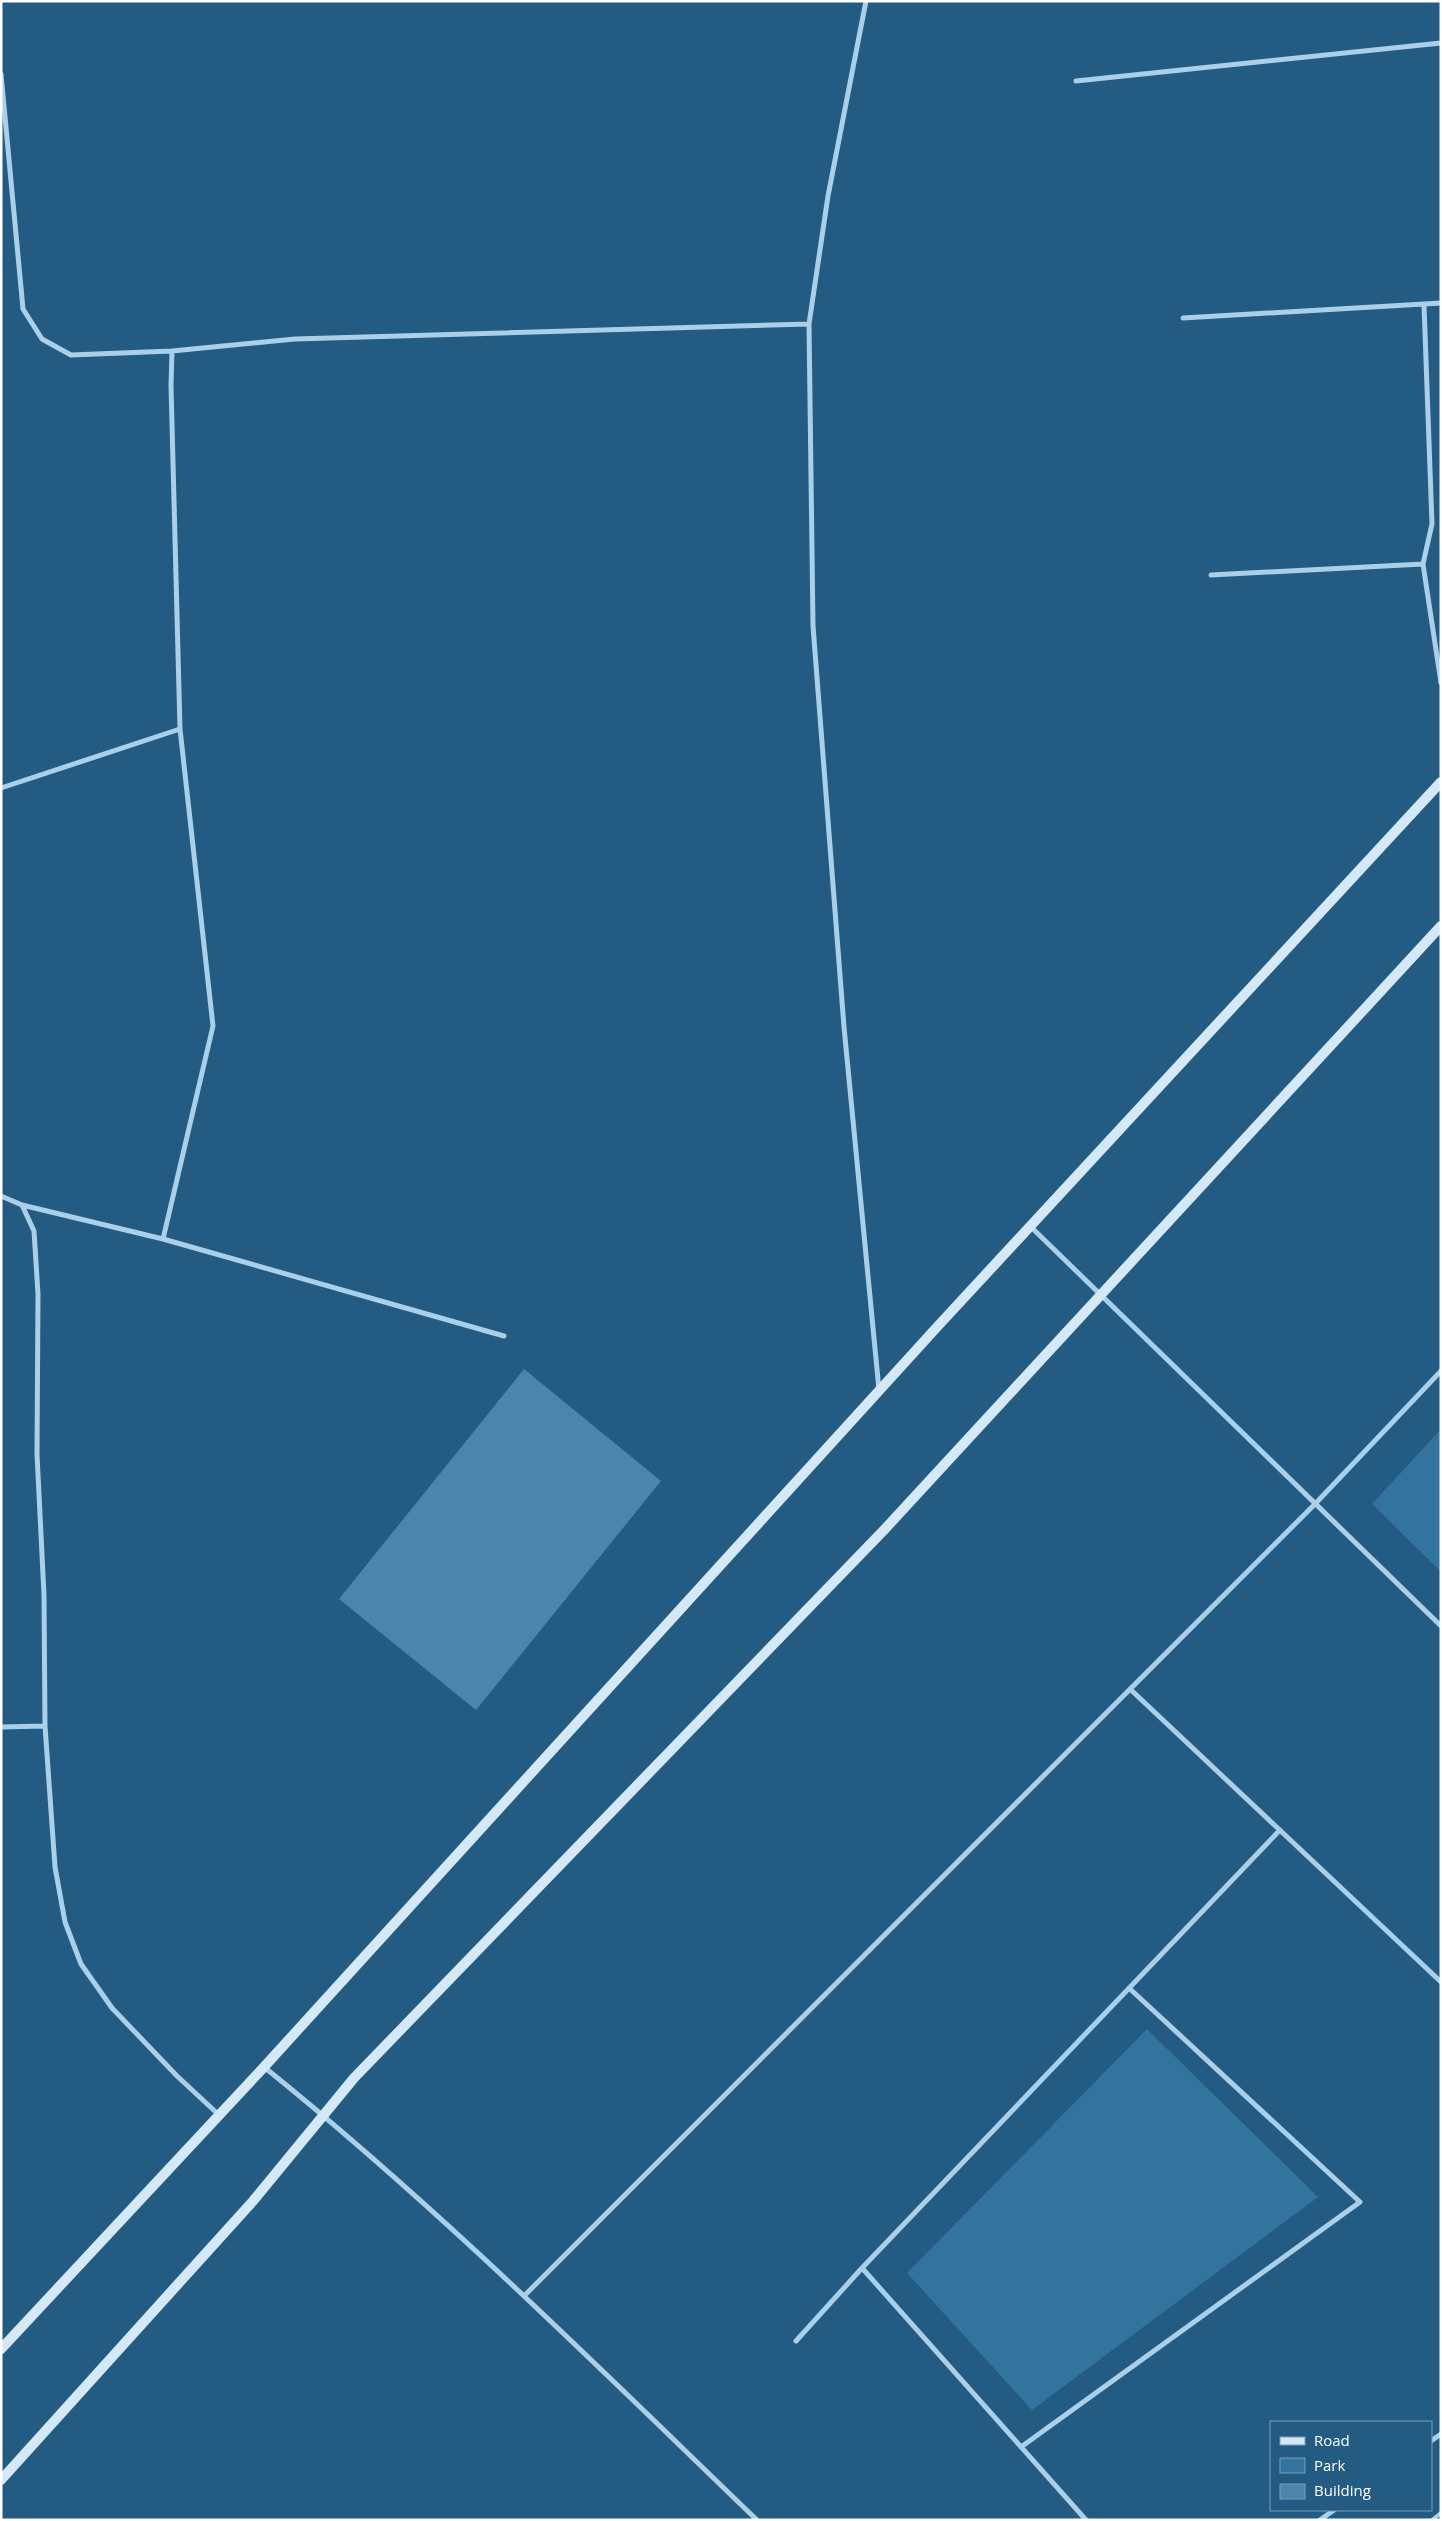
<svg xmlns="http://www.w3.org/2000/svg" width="1442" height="2521" font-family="'Open Sans',sans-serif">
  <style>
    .green { fill: #33749e }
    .building { fill: #4b85ab }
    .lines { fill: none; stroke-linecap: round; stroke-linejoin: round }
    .lane { stroke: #aacfe8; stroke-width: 4 }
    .street { stroke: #aacfe8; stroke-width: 5 }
    .secondary { stroke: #d4e8f6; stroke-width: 10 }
  </style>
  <rect width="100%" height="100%" fill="#235b82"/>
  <path class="green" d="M 1441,1429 L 1441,1572 L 1372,1504 Z
    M 1147,2029 L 1318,2197 L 1032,2410 L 907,2273 Z"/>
  <path class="building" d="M 524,1369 L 661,1481 L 476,1710 L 339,1599 Z"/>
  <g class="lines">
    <path class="lane" d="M 1432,2520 L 1441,2513"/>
    <path class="street" d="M 866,1 L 828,196 L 809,324 L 813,626 L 844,1027 L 879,1390
      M 1,74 L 23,309 L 42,339 L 71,355 L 172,351
      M 1076,81 L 1441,43
      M 1424,305 L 1432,524 L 1423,564 L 1441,683
      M 1183,318 L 1441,303
      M 1211,575 L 1423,564
      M 1,788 L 180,729
      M 1,1196 L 22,1205 L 34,1231 L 38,1294 L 37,1454 L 44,1595 L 45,1726 L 55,1867 L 65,1922 L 81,1964 L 112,2008 L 177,2076 L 219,2115
      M 22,1205 L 163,1239 L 213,1026 L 180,729 L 171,386 L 172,351 L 295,339 L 809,324
      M 1030,1226 L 1441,1626
      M 163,1239 L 504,1336
      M 1130,1689 L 1441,1982
      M 1,1727 L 45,1726
      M 264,2067 C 438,2207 596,2365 757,2520
      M 524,2296 L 1315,1504 L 1441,1371
      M 796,2341 L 862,2268
      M 1431,2441 L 1441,2434
      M 1021,2447 L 1360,2202 L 1129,1988
      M 1086,2520 L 862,2268 L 1280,1830
      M 1320,2520 L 1334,2510"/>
    <path class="secondary" d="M 1,2349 L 264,2067 L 937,1327 L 1441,782
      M 1,2480 L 253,2201 L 354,2078 L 884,1530 L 1441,926"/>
  </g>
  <rect width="1442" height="2521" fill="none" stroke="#ffffff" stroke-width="5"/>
  <rect x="1270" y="2421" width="162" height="90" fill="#235b82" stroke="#7b9db4"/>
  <rect x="1280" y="2437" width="25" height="8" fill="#d4e8f6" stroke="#7b9db4"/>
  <text x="1314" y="2446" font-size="15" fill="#ffffff">Road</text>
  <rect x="1280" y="2458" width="25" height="15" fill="#33749e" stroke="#7b9db4"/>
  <text x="1314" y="2471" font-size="15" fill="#ffffff">Park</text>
  <rect x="1280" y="2484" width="25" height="15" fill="#4b85ab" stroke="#7b9db4"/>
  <text x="1314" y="2496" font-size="15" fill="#ffffff">Building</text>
</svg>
